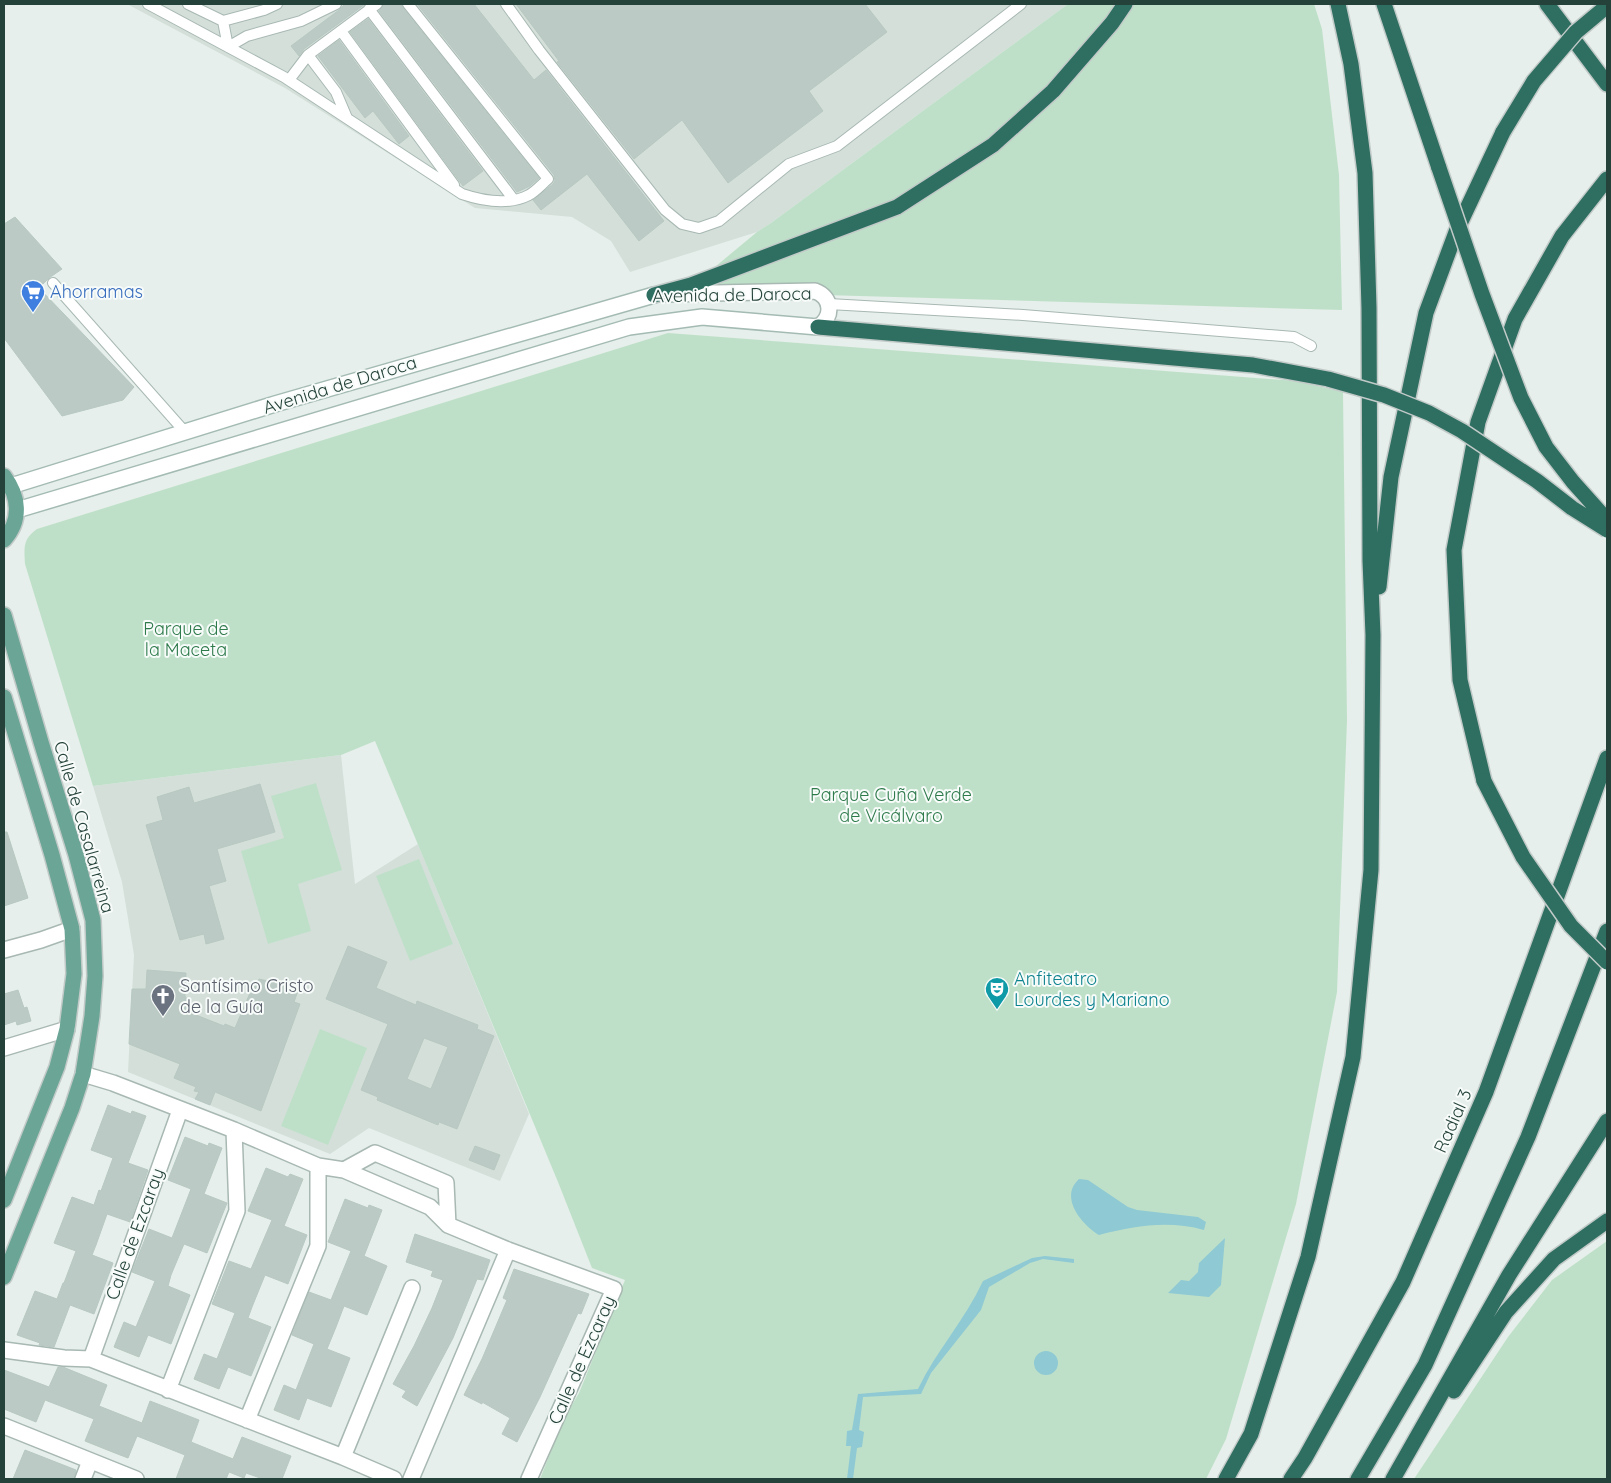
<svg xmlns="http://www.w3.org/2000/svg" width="1611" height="1483" font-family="Quicksand,sans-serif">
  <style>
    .built { fill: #d4dfda }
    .green { fill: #bfe0c8 }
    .water { fill: #8ec9d4 }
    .building { fill: #bbcac4; stroke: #b8c9c2; fill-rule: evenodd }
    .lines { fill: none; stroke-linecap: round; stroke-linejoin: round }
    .lane-casing { stroke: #a8b8b2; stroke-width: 12 }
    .street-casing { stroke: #a8b8b2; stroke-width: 18 }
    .secondary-casing { stroke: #a4bbb3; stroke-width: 18 }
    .primary-casing { stroke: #c2cac8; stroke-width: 18 }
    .highway-casing { stroke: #c2cac8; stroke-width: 18 }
    .lane { stroke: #fff; stroke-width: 10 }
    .street { stroke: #fff; stroke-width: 15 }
    .secondary { stroke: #fff; stroke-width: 15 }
    .primary { stroke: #6aa596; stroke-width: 15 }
    .highway { stroke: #2f6f62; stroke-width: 15 }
    .highway-bridge-casing { stroke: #c2cac8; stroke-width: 18; stroke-linecap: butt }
    .highway-bridge { stroke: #2f6f62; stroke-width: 15 }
    .labels { text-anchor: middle; stroke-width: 4; stroke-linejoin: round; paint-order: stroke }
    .shop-label { font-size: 18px; fill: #366cbe; stroke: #f7fbf9; text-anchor: start }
    .street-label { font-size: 18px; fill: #24423a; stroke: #f7fbf9 }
    .park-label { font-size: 18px; fill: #2d7a4b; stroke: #f7fbf9 }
    .culture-label { font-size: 18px; fill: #0d838f; stroke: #f7fbf9; text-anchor: start }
    .worship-label { font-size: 18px; fill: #5b616d; stroke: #f7fbf9; text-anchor: start }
  </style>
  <rect width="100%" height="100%" fill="#e6efeb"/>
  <path class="built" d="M 127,4 L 1068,4 L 771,223 L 757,232 L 630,272 L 611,241 L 572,217 L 475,208 L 285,88 Z
    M 341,755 L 355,884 L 418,844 L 529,1114 L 500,1181 L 369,1128 L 330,1154 L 128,1072 L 134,955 L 122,882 L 93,786 Z"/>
  <path class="green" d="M 1068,4 L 1314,4 L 1322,29 L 1339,175 L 1342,310 L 686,291 L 757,232 L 771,223 Z
    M 668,333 L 1296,381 L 1343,392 L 1347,720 L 1337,992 L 1296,1204 L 1226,1439 L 1206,1479 L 540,1479 L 564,1418 L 579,1393 L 625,1280 L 592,1268 L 558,1182 L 375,741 L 341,755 L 93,786 L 25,564 C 24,547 23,539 37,529 Z
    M 316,783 L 342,870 L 298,884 L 311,931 L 268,944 L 241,851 L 284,838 L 271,796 Z
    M 419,859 L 453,944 L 410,961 L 376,876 Z
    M 320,1029 L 367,1048 L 328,1145 L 281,1126 Z
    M 1607,1241 L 1607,1479 L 1414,1479 L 1508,1337 L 1552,1280 Z"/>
  <path class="water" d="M 1079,1179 L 1088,1180 L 1128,1207 L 1137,1210 L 1198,1217 L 1206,1222 L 1204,1230 C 1168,1220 1134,1226 1099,1235 C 1081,1224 1059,1197 1079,1179 Z
    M 1225,1238 L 1221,1285 L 1209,1297 L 1168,1293 L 1181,1280 L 1189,1281 L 1198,1272 L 1199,1263 Z
    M 1045,1256 L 1074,1259 L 1074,1263 L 1043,1259 L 1030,1263 L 989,1287 L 981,1310 L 931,1373 L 921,1394 L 863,1397 L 859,1430 L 864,1432 L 862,1447 L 857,1448 L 853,1479 L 847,1479 L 851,1446 L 846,1446 L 847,1431 L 852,1430 L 858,1394 L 918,1389 C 936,1351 965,1320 983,1281 L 1032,1258 Z
    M1034 1363a12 12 0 1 1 24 0a12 12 0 1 1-24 0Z"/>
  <path class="building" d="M 345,4 L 365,4 L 304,49 L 299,56 L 291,46 L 339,10 Z
    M 384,4 L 401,4 L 403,8 L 539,178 L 530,186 L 517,192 L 379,11 Z
    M 417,4 L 474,4 L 534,80 L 546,70 L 664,221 L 639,241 L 587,174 L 541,210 L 533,200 L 553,184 L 555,181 L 554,175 Z
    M 516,4 L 865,4 L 887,32 L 809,91 L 823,111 L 728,183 L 682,120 L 634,159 L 557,62 L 559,61 Z
    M 368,19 L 483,171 L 463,186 L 350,32 Z
    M 339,40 L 409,136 L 399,144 L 373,111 L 365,118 L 318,56 Z
    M 15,217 L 62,269 L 49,278 L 39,288 L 134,387 L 123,400 L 62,416 L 4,338 L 4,224 Z
    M 260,784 L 275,832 L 217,849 L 226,881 L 209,886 L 224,939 L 206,944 L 204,934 L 180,940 L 146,825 L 163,820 L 157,797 L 189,787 L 194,803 Z
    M 4,832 L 7,832 L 28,898 L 4,906 Z
    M 348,946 L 387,962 L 376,988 L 416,1005 L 417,1001 L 478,1025 L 477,1029 L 494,1036 L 457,1129 L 439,1122 L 438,1125 L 377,1100 L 378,1097 L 361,1090 L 388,1024 L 326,999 ZM 424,1038 L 448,1047 L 431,1089 L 407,1079 Z
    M 147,970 L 186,973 L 185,996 L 196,1015 L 224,1026 L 225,1024 L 235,1028 L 253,986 L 256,987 L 259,979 L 299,988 L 294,1002 L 300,1004 L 261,1111 L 215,1092 L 210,1105 L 195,1099 L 199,1092 L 194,1091 L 196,1087 L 174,1078 L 180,1064 L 129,1044 L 132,989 L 146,989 Z
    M 18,990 L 24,1008 L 27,1007 L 31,1021 L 17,1025 L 16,1021 L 4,1025 L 4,994 Z
    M 108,1105 L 131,1114 L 132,1111 L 146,1116 L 128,1163 L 148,1170 L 130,1222 L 107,1214 L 96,1245 L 92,1255 L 113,1263 L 94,1314 L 70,1305 L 54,1347 L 39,1345 L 40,1343 L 17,1335 L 35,1291 L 57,1299 L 63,1283 L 64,1283 L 76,1251 L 54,1243 L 72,1197 L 94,1205 L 99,1190 L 101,1191 L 113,1158 L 91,1150 Z
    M 185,1137 L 208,1146 L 209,1143 L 222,1148 L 204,1194 L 227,1203 L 207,1253 L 184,1244 L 171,1275 L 168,1286 L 190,1295 L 171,1344 L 148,1335 L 139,1357 L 114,1347 L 124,1322 L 136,1327 L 155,1281 L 132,1272 L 149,1229 L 172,1238 L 191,1189 L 168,1180 Z
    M 475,1146 L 500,1155 L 494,1170 L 469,1160 Z
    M 266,1168 L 288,1177 L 290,1174 L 303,1179 L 284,1226 L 307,1235 L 288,1284 L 265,1275 L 252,1307 L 248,1318 L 271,1327 L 251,1376 L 228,1367 L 219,1389 L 194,1379 L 204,1354 L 217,1359 L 235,1313 L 212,1304 L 229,1261 L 251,1269 L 272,1220 L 248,1211 Z
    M 345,1199 L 368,1208 L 369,1205 L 382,1210 L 364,1256 L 387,1266 L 367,1315 L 344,1306 L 336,1327 L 327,1349 L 350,1358 L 331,1407 L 307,1398 L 299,1420 L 274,1410 L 284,1385 L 296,1390 L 314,1344 L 292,1335 L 309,1292 L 331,1300 L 351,1251 L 328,1242 Z
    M 415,1234 L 490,1260 L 483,1280 L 477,1279 L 453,1338 L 417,1406 L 402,1397 L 406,1391 L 393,1384 L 414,1346 L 432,1308 L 443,1280 L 431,1276 L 433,1271 L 406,1262 Z
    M 514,1269 L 589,1294 L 581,1314 L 578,1313 L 540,1397 L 517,1442 L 502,1434 L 510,1418 L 482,1402 L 482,1404 L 464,1395 L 482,1359 L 507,1300 L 503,1298 Z
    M 58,1367 L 63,1367 L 107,1385 L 99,1406 L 142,1423 L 150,1401 L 199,1420 L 191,1442 L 223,1455 L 233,1459 L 242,1437 L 291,1456 L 282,1479 L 263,1479 L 246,1473 L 244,1478 L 229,1472 L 226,1479 L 176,1479 L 185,1455 L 137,1436 L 128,1458 L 115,1453 L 85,1441 L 94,1419 L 45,1400 L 36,1422 L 4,1409 L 4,1370 L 49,1387 Z
    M 25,1450 L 76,1470 L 74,1479 L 13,1479 Z"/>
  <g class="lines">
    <g class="lane-casing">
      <path id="lane" d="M 148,4 L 284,77 L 462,194 C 483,201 508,206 529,195 C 536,191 542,184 548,179 L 408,4
        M 188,4 L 223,21 L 264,10 L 277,4
        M 506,4 L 539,50 L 665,210 L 682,224 L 699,228 L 719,221 L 789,164 L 837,146 L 1021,4
        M 369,9 L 514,200
        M 223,21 L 228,47 L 247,36 L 301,21 L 336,4
        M 341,31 L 454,185
        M 308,55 L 336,92 L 347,118
        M 289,80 L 308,55 L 377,4
        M 53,283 L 185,432
        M 829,304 L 1023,315 L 1294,337 L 1311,346"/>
    </g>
    <g class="street-casing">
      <path id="street" d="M 666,294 L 815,291 C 832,297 834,317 818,327
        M 4,950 L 41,940 L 72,929
        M 4,1048 L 67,1029
        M 83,1074 L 113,1083 L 234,1130 L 318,1166 L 344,1170 L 430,1207 L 448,1225 L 508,1250 L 614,1289 L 529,1479
        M 344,1170 L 375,1153 L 446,1183 L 448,1225
        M 4,1350 L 64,1358 L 91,1359 L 343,1457 L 394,1479
        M 91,1359 L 180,1110
        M 168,1390 L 237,1211 L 234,1130
        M 247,1420 L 318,1246 L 318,1166
        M 4,1426 L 136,1479
        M 343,1457 L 412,1288
        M 83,1479 L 90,1461
        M 411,1479 L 508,1250"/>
    </g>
    <g class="secondary-casing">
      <path id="secondary" d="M 11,486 L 275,404 L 654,295
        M 17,510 L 629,327 L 702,317 L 818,327"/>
    </g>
    <g class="primary-casing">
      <path id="primary" d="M 4,476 C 19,496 22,520 4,540
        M 4,615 L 41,742 L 76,855 L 93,920 L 95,976 L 92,1016 L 83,1074 L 72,1108 L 4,1277
        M 4,697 L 52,855 L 72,929 L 74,974 L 67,1029 L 57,1067 L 4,1200"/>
    </g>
    <g class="highway-casing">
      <path id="highway" d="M 1384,4 L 1439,168
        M 1547,4 L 1607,84
        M 654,295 L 691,285 L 897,207 L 993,145 L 1053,91 L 1112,23 L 1125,4
        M 818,327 L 981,341
        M 1379,587 L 1391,477 L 1426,313 L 1456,232 L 1503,132
        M 1484,781 L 1460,680 L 1454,550 L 1478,422 L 1515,319 L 1562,236 L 1607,179
        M 1454,1391 L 1506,1312 L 1554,1259 L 1607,1221
        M 1226,1479 L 1251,1434 L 1308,1257 L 1353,1057 L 1371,870 L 1373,635 L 1370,561 L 1369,308 L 1365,173 L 1351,64 L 1338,4
        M 1291,1479 L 1305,1458 L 1403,1282 L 1486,1092 L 1607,758
        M 1358,1479 L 1425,1365 L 1528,1137 L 1607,931
        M 1393,1479 L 1509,1275 L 1607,1121"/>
    </g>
    <use href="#lane" class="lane"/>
    <use href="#street" class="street"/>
    <use href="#secondary" class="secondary"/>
    <use href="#primary" class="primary"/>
    <use href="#highway" class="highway"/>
    <g class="highway-bridge-casing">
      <path id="highway-bridge" d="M 1503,132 L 1534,81 L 1576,32 L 1607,6
        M 1439,168 L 1482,294 L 1521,398 L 1546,447 L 1573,482 L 1607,520
        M 981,341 L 1253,365 L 1328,379 L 1384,395 L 1429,413 L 1462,431 L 1537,481 L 1572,508 L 1607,530
        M 1484,781 L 1523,857 L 1571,926 L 1607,962"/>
    </g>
    <use href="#highway-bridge" class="highway-bridge"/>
  </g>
  <defs>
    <g id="supermarket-pin" transform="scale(1.25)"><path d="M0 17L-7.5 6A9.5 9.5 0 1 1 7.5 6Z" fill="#3f7fe0" stroke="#f7fbf9"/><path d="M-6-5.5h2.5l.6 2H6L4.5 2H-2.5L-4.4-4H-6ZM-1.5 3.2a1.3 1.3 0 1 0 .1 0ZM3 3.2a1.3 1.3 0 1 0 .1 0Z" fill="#fff"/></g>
    <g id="theatre-pin" transform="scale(1.25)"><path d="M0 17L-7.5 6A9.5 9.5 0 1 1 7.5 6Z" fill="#0f9aa8" stroke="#f7fbf9"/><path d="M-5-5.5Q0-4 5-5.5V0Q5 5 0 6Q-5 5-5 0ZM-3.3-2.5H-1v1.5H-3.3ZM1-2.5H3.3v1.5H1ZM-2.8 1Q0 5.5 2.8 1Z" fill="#fff"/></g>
    <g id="church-pin" transform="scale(1.25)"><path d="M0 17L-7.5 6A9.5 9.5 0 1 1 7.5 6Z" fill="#6b7280" stroke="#f7fbf9"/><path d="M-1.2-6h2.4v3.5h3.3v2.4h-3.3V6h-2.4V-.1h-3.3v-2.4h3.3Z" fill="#fff"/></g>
  </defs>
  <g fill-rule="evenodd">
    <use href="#supermarket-pin" x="33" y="292"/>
    <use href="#theatre-pin" x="997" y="989"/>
    <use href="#church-pin" x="163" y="996"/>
  </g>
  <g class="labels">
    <g class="shop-label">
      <text x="50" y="298">Ahorramas</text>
    </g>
    <g class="street-label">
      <text transform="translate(732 295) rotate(-1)" y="6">Avenida de Daroca</text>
      <text transform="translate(340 385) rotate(-17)" y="6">Avenida de Daroca</text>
      <text transform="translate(84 827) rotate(74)" y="6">Calle de Casalarreina</text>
      <text transform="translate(1453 1121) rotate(-66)" y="6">Radial 3</text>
      <text transform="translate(135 1234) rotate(-70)" y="6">Calle de Ezcaray</text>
      <text transform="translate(582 1360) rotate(-66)" y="6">Calle de Ezcaray</text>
    </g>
    <g class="park-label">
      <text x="186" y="635">Parque de<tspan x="186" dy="21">la Maceta</tspan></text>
      <text x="891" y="801">Parque Cuña Verde<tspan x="891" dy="21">de Vicálvaro</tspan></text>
    </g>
    <g class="culture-label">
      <text x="1014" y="985">Anfiteatro<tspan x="1014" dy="21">Lourdes y Mariano</tspan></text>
    </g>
    <g class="worship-label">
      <text x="180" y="992">Santísimo Cristo<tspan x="180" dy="21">de la Guía</tspan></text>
    </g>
  </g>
  <rect width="1611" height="1483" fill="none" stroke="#24423a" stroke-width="10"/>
</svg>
